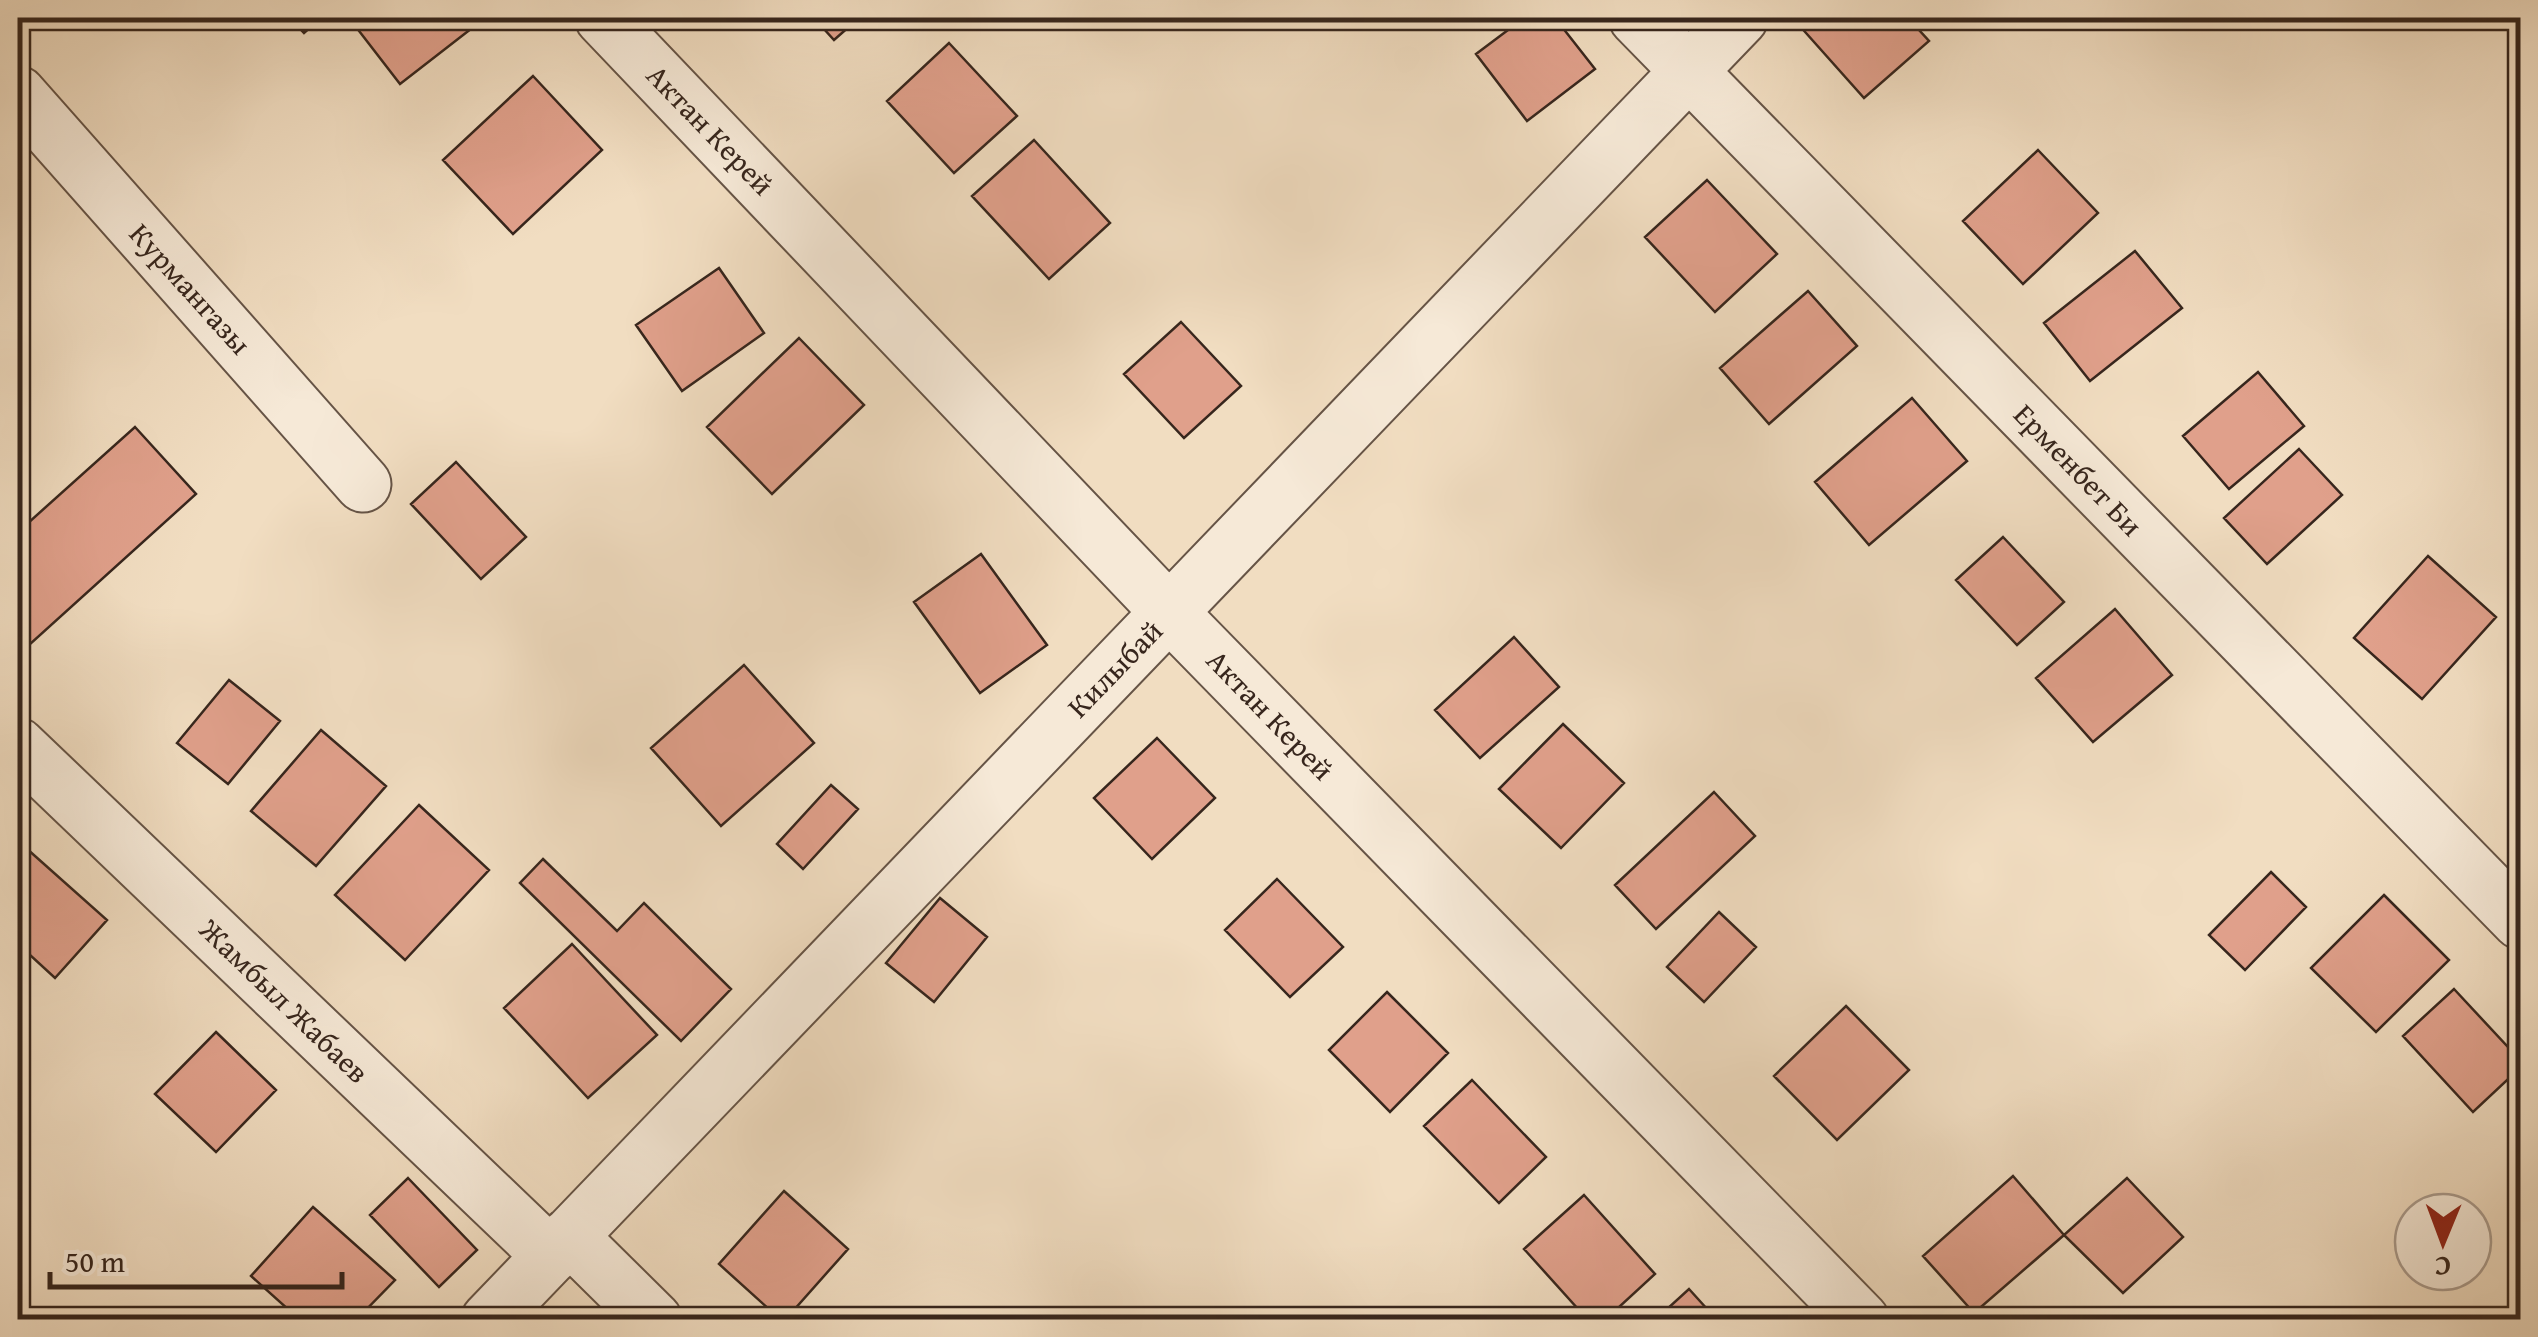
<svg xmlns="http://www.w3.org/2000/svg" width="2538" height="1337" font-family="'Gentium Book Plus',serif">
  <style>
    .building { fill: #e0a08b; stroke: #37261d; stroke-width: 2.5 }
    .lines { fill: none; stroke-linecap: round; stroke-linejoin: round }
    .minor-casing { stroke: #665446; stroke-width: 59 }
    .minor { stroke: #f6e9d7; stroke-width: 55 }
    .labels { text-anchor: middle; stroke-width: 10; stroke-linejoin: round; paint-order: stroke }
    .street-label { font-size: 30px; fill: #37261d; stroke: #f6e9d7 }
  </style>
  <rect width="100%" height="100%" fill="#f1ddc1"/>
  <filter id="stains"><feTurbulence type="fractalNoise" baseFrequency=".002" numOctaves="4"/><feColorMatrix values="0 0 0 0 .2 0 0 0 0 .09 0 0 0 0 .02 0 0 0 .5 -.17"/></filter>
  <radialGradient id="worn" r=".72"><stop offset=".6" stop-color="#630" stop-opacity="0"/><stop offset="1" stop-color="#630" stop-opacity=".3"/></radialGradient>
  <path class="building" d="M 290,18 L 321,18 L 304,33 Z
    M 368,18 L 485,18 L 400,84 L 356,27 Z
    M 814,18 L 859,18 L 834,40 Z
    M 1524,18 L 1555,18 L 1595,69 L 1527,121 L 1476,54 Z
    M 1806,18 L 1908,18 L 1929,41 L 1864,98 L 1798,24 Z
    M 949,43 L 1017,116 L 954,173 L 887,101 Z
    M 533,76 L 602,150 L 513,234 L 443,160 Z
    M 1034,140 L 1110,223 L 1049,279 L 972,196 Z
    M 2038,150 L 2098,213 L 2023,284 L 1963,221 Z
    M 1707,180 L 1777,254 L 1715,312 L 1645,237 Z
    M 2135,251 L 2182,308 L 2090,381 L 2044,323 Z
    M 719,268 L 764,333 L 682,391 L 636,325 Z
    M 1808,291 L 1857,346 L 1769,424 L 1720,368 Z
    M 1181,322 L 1241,386 L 1184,438 L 1124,374 Z
    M 799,338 L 864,405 L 772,494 L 707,427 Z
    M 2258,372 L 2304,426 L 2229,489 L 2183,436 Z
    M 1912,398 L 1967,461 L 1869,545 L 1815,482 Z
    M 135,427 L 196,494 L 18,655 L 18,532 Z
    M 2299,449 L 2342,495 L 2267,564 L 2224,518 Z
    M 456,462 L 526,537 L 481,579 L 411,504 Z
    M 2003,537 L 2064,602 L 2017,645 L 1956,580 Z
    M 981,554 L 1047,645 L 980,693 L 914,602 Z
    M 2428,556 L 2496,617 L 2422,699 L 2354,638 Z
    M 2115,609 L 2172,675 L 2093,742 L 2036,678 Z
    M 1514,637 L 1559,687 L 1480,758 L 1435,710 Z
    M 744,665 L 814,743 L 721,826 L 651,748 Z
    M 229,680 L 280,721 L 228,784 L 177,743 Z
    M 1563,724 L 1624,783 L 1561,848 L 1499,789 Z
    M 321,730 L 386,786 L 316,866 L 251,811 Z
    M 1157,738 L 1215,798 L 1152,859 L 1094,798 Z
    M 831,785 L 858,809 L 803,869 L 777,844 Z
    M 1714,792 L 1755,836 L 1656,929 L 1615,885 Z
    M 419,805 L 489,870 L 405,960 L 335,895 Z
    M 26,848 L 107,920 L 55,978 L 18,944 L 18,857 Z
    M 543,859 L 617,931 L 644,903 L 731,989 L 681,1041 L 520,883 Z
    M 2271,872 L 2306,907 L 2245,970 L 2209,935 Z
    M 1277,879 L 1343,947 L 1290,997 L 1225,930 Z
    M 2384,895 L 2449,960 L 2376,1032 L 2311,968 Z
    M 940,898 L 987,937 L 934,1002 L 886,963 Z
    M 1719,912 L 1756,947 L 1704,1002 L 1667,967 Z
    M 572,944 L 657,1035 L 588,1098 L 504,1008 Z
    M 2454,989 L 2520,1060 L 2520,1068 L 2473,1112 L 2403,1036 Z
    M 1387,992 L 1448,1053 L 1390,1112 L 1329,1050 Z
    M 1846,1006 L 1909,1070 L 1837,1140 L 1774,1076 Z
    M 216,1032 L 276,1090 L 216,1152 L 155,1094 Z
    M 1472,1080 L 1546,1157 L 1499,1203 L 1424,1126 Z
    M 2013,1176 L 2064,1235 L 1974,1313 L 1923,1256 Z
    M 408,1178 L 477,1250 L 439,1287 L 370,1215 Z
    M 2127,1178 L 2183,1237 L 2123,1293 L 2064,1235 Z
    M 784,1191 L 848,1249 L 785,1320 L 781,1320 L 719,1264 Z
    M 1584,1195 L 1655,1274 L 1605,1320 L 1588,1320 L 1524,1249 Z
    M 313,1207 L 395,1280 L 356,1320 L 300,1320 L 251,1276 Z
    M 1689,1289 L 1717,1320 L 1655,1320 Z"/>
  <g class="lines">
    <g class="minor-casing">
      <path id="minor" d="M 603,18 L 1169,612 L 1861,1320
        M 1637,18 L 2520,921
        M 18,94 L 363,484
        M 18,746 L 551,1256
        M 569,1236 L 654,1320
        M 489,1320 L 1740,18"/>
    </g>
    <use href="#minor" class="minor"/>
  </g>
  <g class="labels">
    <g class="street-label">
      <text transform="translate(710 130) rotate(46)" y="10">Актан Керей</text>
      <text transform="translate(190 289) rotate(48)" y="10">Курмангазы</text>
      <text transform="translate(2078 470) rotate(46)" y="10">Ерменбет Би</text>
      <text transform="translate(1115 669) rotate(-46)" y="10">Килыбай</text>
      <text transform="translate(1270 715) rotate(46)" y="10">Актан Керей</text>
      <text transform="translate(284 1001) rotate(44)" y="10">Жамбыл Жабаев</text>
    </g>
  </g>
  <rect width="2538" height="1337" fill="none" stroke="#f1ddc1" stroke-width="60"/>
  <rect x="20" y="20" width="2498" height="1297" fill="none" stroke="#37261d" stroke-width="5"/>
  <rect x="30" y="30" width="2478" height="1277" fill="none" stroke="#37261d" stroke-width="2.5"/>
  <g transform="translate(2443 1242) rotate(181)"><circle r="48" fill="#f6e9d7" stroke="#aa9b8d" stroke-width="2.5"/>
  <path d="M0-8L18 38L0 25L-18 38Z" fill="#8f2418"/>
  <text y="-15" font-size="28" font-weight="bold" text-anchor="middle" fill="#37261d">С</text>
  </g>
  <path d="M50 1272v15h292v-15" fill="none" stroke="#37261d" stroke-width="5"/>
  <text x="65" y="1272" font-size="30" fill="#37261d" stroke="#f6e9d7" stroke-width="8" paint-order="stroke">50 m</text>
  <rect width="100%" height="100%" filter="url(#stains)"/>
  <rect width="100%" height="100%" fill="url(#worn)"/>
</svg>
